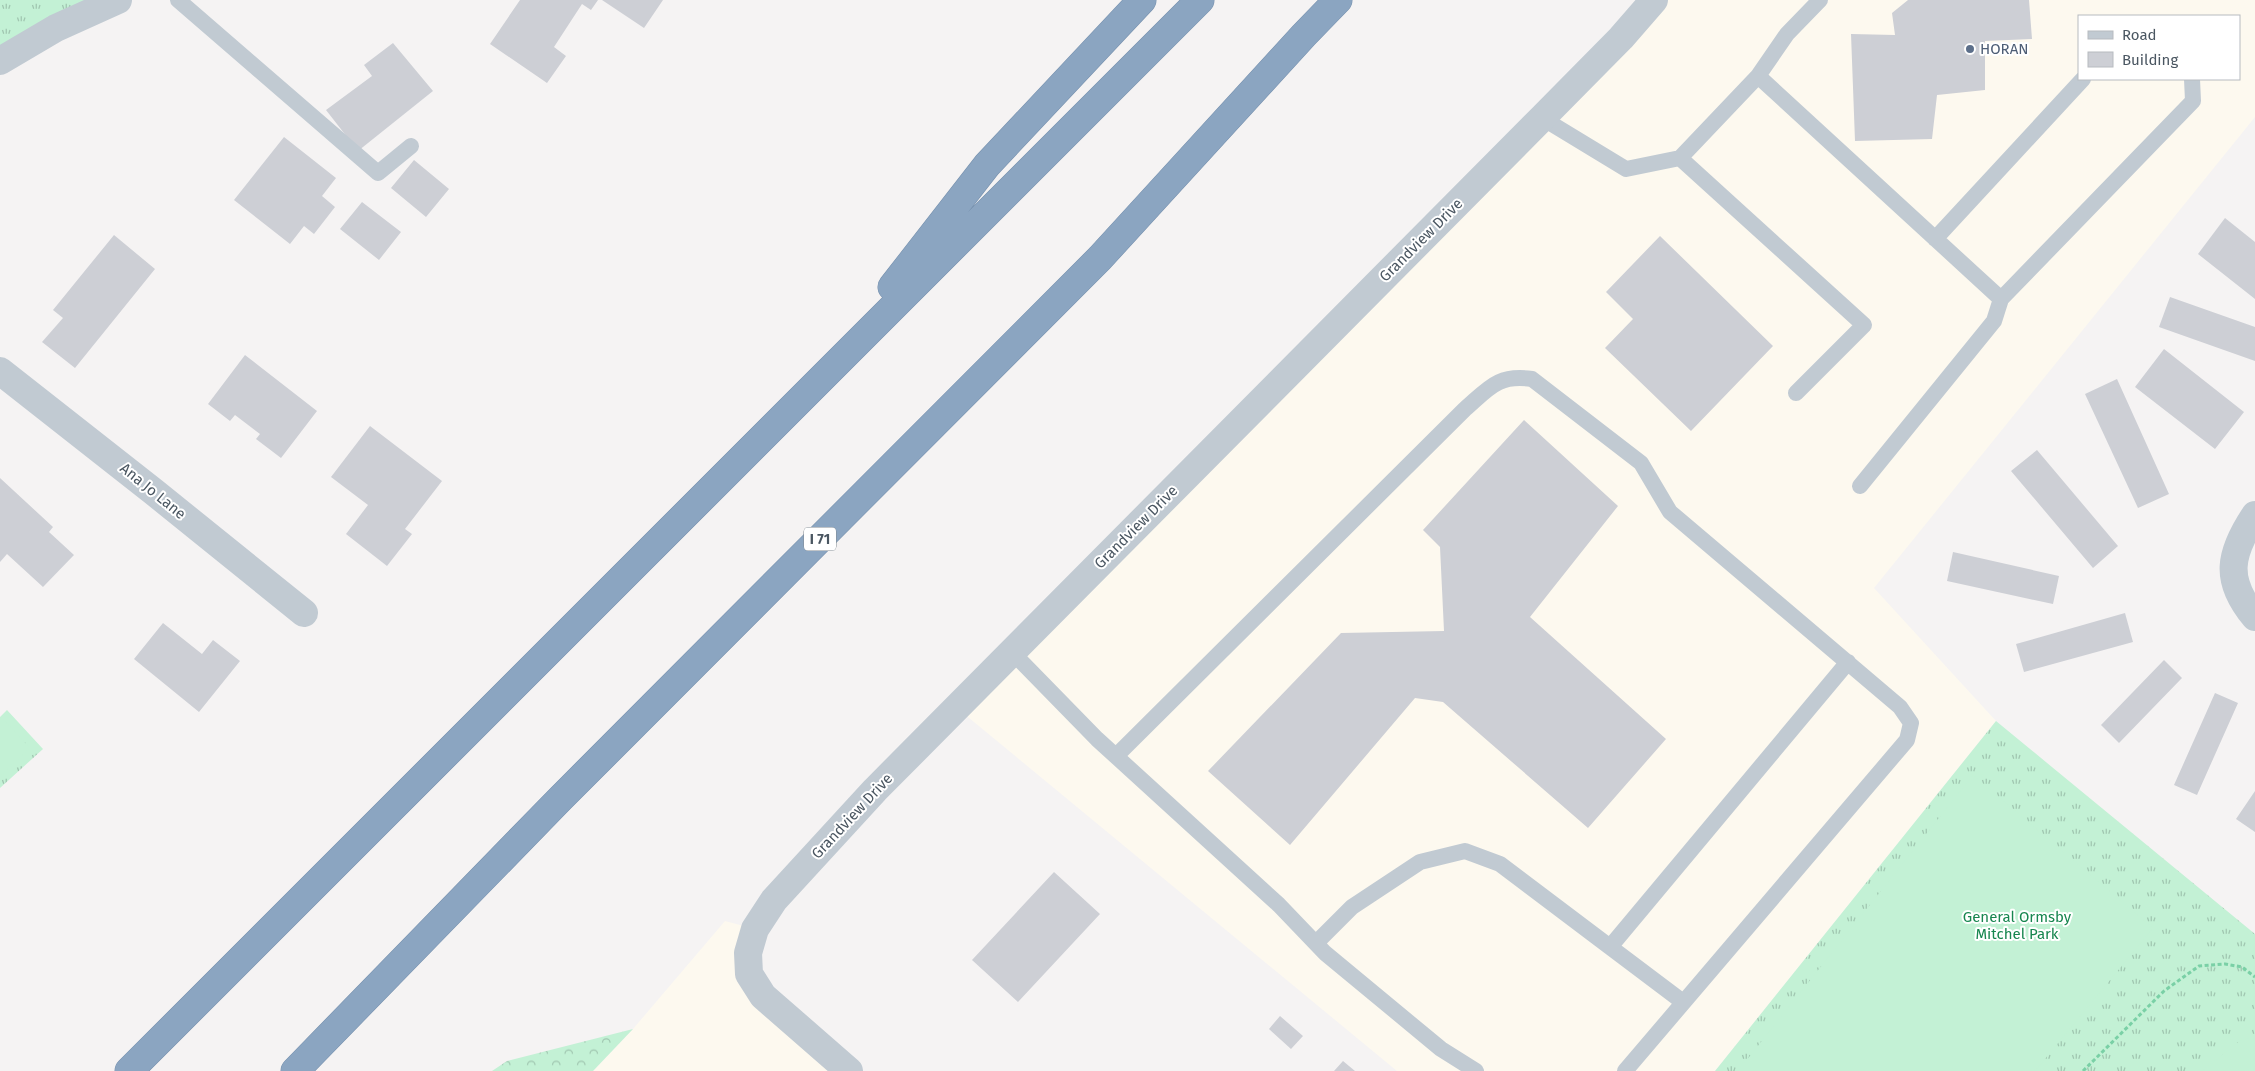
<svg xmlns="http://www.w3.org/2000/svg" width="2255" height="1071" font-family="'Fira Sans',sans-serif">
  <style>
    .commercial { fill: #fdf9ef; fill-rule: evenodd }
    .grass { fill: url(#grass-tufts) }
    .forest { fill: url(#forest-crowns) }
    .pitch { fill: #c3f1d5 }
    .building { fill: #cdcfd5 }
    .lines { fill: none; stroke-linecap: round; stroke-linejoin: round }
    .motorway-casing { stroke: #7690ad; stroke-width: 29 }
    .path { stroke: #7ad0a6; stroke-width: 3; stroke-dasharray: 4 2.5; stroke-linecap: butt }
    .service { stroke: #c1cad2; stroke-width: 16 }
    .minor { stroke: #c1cad2; stroke-width: 28 }
    .motorway { stroke: #8ba5c1; stroke-width: 28 }
    .service-dot { fill: #5c6f8a; stroke: #fff; stroke-width: 2 }
    .labels { text-anchor: middle; stroke-width: 4; stroke-linejoin: round; paint-order: stroke }
    .shield { fill: #fff; stroke: #808990; stroke-width: 1 }
    .shield-label { font-size: 14px; font-weight: bold; fill: #4a5661 }
    .service-label { font-size: 15px; fill: #4e5e75; stroke: #fff; text-anchor: start }
    .street-label { font-size: 15px; fill: #4a5661; stroke: #fff }
    .park-label { font-size: 15px; fill: #17864f; stroke: #fff }
  </style>
  <defs>
    <pattern id="grass-tufts" width="24" height="20" patternUnits="userSpaceOnUse" patternTransform="scale(1.25)"><rect width="24" height="20" fill="#c3f1d5"/><path d="M3 7l-1-3M5 7V3M7 7l1-3M15 17l-1-3M17 17v-4M19 17l1-3" fill="none" stroke="#a0c6b0"/></pattern>
    <pattern id="forest-crowns" width="20" height="18" patternUnits="userSpaceOnUse" patternTransform="scale(1.25)"><rect width="20" height="18" fill="#c3f1d5"/><path d="M2 6a3 3 0 1 1 6 0M12 15a3 3 0 1 1 6 0" fill="none" stroke="#a0c6b0"/></pattern>
  </defs>
  <rect width="100%" height="100%" fill="#f5f3f3"/>
  <path class="commercial" d="M 1654,0 L 2255,0 L 2255,117 L 1874,588 L 1996,721 L 1715,1071 L 1397,1071 L 957,708 ZM 2079,16 L 2239,16 L 2239,79 L 2079,79 Z
    M 725,921 L 755,929 L 749,974 L 849,1071 L 593,1071 L 633,1029 Z"/>
  <path class="grass" d="M 0,0 L 118,0 L 0,61 Z
    M 7,710 L 43,749 L 0,788 L 0,717 Z
    M 1996,721 L 2255,934 L 2255,1071 L 1715,1071 Z"/>
  <path class="forest" d="M 633,1029 L 593,1071 L 492,1071 L 507,1061 Z"/>
  <path class="pitch" d="M 4,720 L 30,748 L 0,776 L 0,724 Z
    M 1973,775 L 2153,928 L 2035,1071 L 1738,1071 Z
    M 2255,1037 L 2255,1071 L 2202,1071 L 2241,1040 Z"/>
  <path class="building" d="M 520,0 L 598,0 L 591,10 L 582,4 L 554,47 L 566,56 L 547,83 L 490,44 Z
    M 602,0 L 663,0 L 644,28 Z
    M 1908,0 L 2029,0 L 2032,39 L 1985,41 L 1985,90 L 1937,95 L 1932,139 L 1855,141 L 1851,34 L 1895,35 L 1892,13 Z
    M 393,43 L 433,91 L 358,151 L 326,110 L 372,76 L 364,65 Z
    M 284,137 L 336,178 L 322,196 L 335,207 L 314,234 L 304,226 L 290,244 L 234,200 Z
    M 414,160 L 449,189 L 426,217 L 391,188 Z
    M 362,202 L 401,232 L 379,260 L 340,229 Z
    M 2225,218 L 2255,242 L 2255,299 L 2198,254 Z
    M 114,235 L 155,269 L 75,368 L 42,342 L 63,318 L 53,310 Z
    M 1660,236 L 1773,346 L 1691,431 L 1605,348 L 1633,319 L 1606,292 Z
    M 2170,297 L 2255,327 L 2255,361 L 2159,327 Z
    M 2164,349 L 2244,412 L 2215,449 L 2135,387 Z
    M 245,355 L 317,411 L 281,458 L 256,439 L 260,434 L 235,415 L 230,421 L 208,404 Z
    M 2117,379 L 2169,494 L 2138,508 L 2085,394 Z
    M 1524,420 L 1618,506 L 1530,617 L 1666,739 L 1588,828 L 1443,702 L 1415,698 L 1290,845 L 1208,771 L 1341,633 L 1444,631 L 1440,547 L 1423,530 Z
    M 370,426 L 442,481 L 405,529 L 412,534 L 387,566 L 346,534 L 368,505 L 331,477 Z
    M 2037,450 L 2118,546 L 2093,568 L 2011,471 Z
    M 0,478 L 53,527 L 49,532 L 74,555 L 43,587 L 7,554 L 0,562 Z
    M 1953,552 L 2059,576 L 2053,604 L 1947,581 Z
    M 2125,613 L 2133,642 L 2024,672 L 2016,644 Z
    M 163,623 L 202,654 L 213,640 L 240,661 L 199,712 L 134,659 Z
    M 2164,660 L 2182,678 L 2119,743 L 2101,725 Z
    M 2215,693 L 2238,703 L 2197,795 L 2174,785 Z
    M 2255,791 L 2255,832 L 2236,819 Z
    M 1054,872 L 1100,914 L 1018,1002 L 972,960 Z
    M 1280,1016 L 1303,1036 L 1291,1049 L 1269,1029 Z
    M 1343,1061 L 1355,1071 L 1334,1071 Z"/>
  <g class="lines">
    <g class="motorway-casing">
      <path id="motorway" d="M 892,287 L 987,165 L 1142,0
        M 129,1071 L 1200,0
        M 295,1071 L 560,799 L 1100,258 L 1304,35 L 1338,0"/>
    </g>
    <path class="path" d="M 2083,1071 L 2164,991 L 2199,966 L 2225,964 L 2242,967 L 2255,977"/>
    <path class="service" d="M 178,0 L 378,173 L 411,146
      M 1758,76 L 1787,34 L 1820,0
      M 1542,118 L 1626,169 L 1680,158 L 1758,76 L 2001,299 L 1994,321 L 1860,486
      M 1680,158 L 1864,325 L 1796,393
      M 1935,239 L 2083,79
      M 2001,299 L 2193,101 L 2192,79
      M 1012,652 L 1097,739 L 1279,905 L 1325,953 L 1441,1049 L 1476,1071
      M 1116,756 L 1465,409 C 1489,388 1498,374 1532,379 L 1641,463 L 1670,512 L 1900,707 L 1911,723 L 1907,740 L 1625,1071
      M 1316,943 L 1352,907 L 1420,862 L 1465,851 L 1500,864 L 1610,947 L 1848,662
      M 1610,947 L 1683,1002"/>
    <path class="minor" d="M 0,61 L 56,28 L 118,0
      M 0,371 L 154,492 L 304,613
      M 2255,515 C 2229,554 2224,580 2255,617
      M 849,1071 L 763,996 L 749,974 L 748,953 L 755,929 L 774,900 L 875,790 L 1542,118 L 1621,38 L 1654,0"/>
    <use href="#motorway" class="motorway"/>
  </g>
  <circle class="service-dot" cx="1970" cy="49" r="5"/>
  <g class="labels">
    <rect class="shield" x="804" y="527.5" width="32" height="23" rx="4"/>
    <g class="shield-label">
      <text x="820" y="544">I 71</text>
    </g>
    <g class="service-label">
      <text x="1980" y="54">HORAN</text>
    </g>
    <g class="street-label">
      <text transform="translate(1421 240) rotate(-45)" y="5">Grandview Drive</text>
      <text transform="translate(153 491) rotate(39)" y="5">Ana Jo Lane</text>
      <text transform="translate(1136 527) rotate(-45)" y="5">Grandview Drive</text>
      <text transform="translate(852 816) rotate(-47)" y="5">Grandview Drive</text>
    </g>
    <g class="park-label">
      <text x="2017" y="922">General Ormsby<tspan x="2017" dy="17">Mitchel Park</tspan></text>
    </g>
  </g>
  <rect x="2078" y="15" width="162" height="65" fill="#ffffff" stroke="#b7bbc0"/>
  <rect x="2088" y="31" width="25" height="8" fill="#c1cad2" stroke="#b7bbc0"/>
  <text x="2122" y="40" font-size="15" fill="#4a5661">Road</text>
  <rect x="2088" y="52" width="25" height="15" fill="#cdcfd5" stroke="#b7bbc0"/>
  <text x="2122" y="65" font-size="15" fill="#4a5661">Building</text>
</svg>
